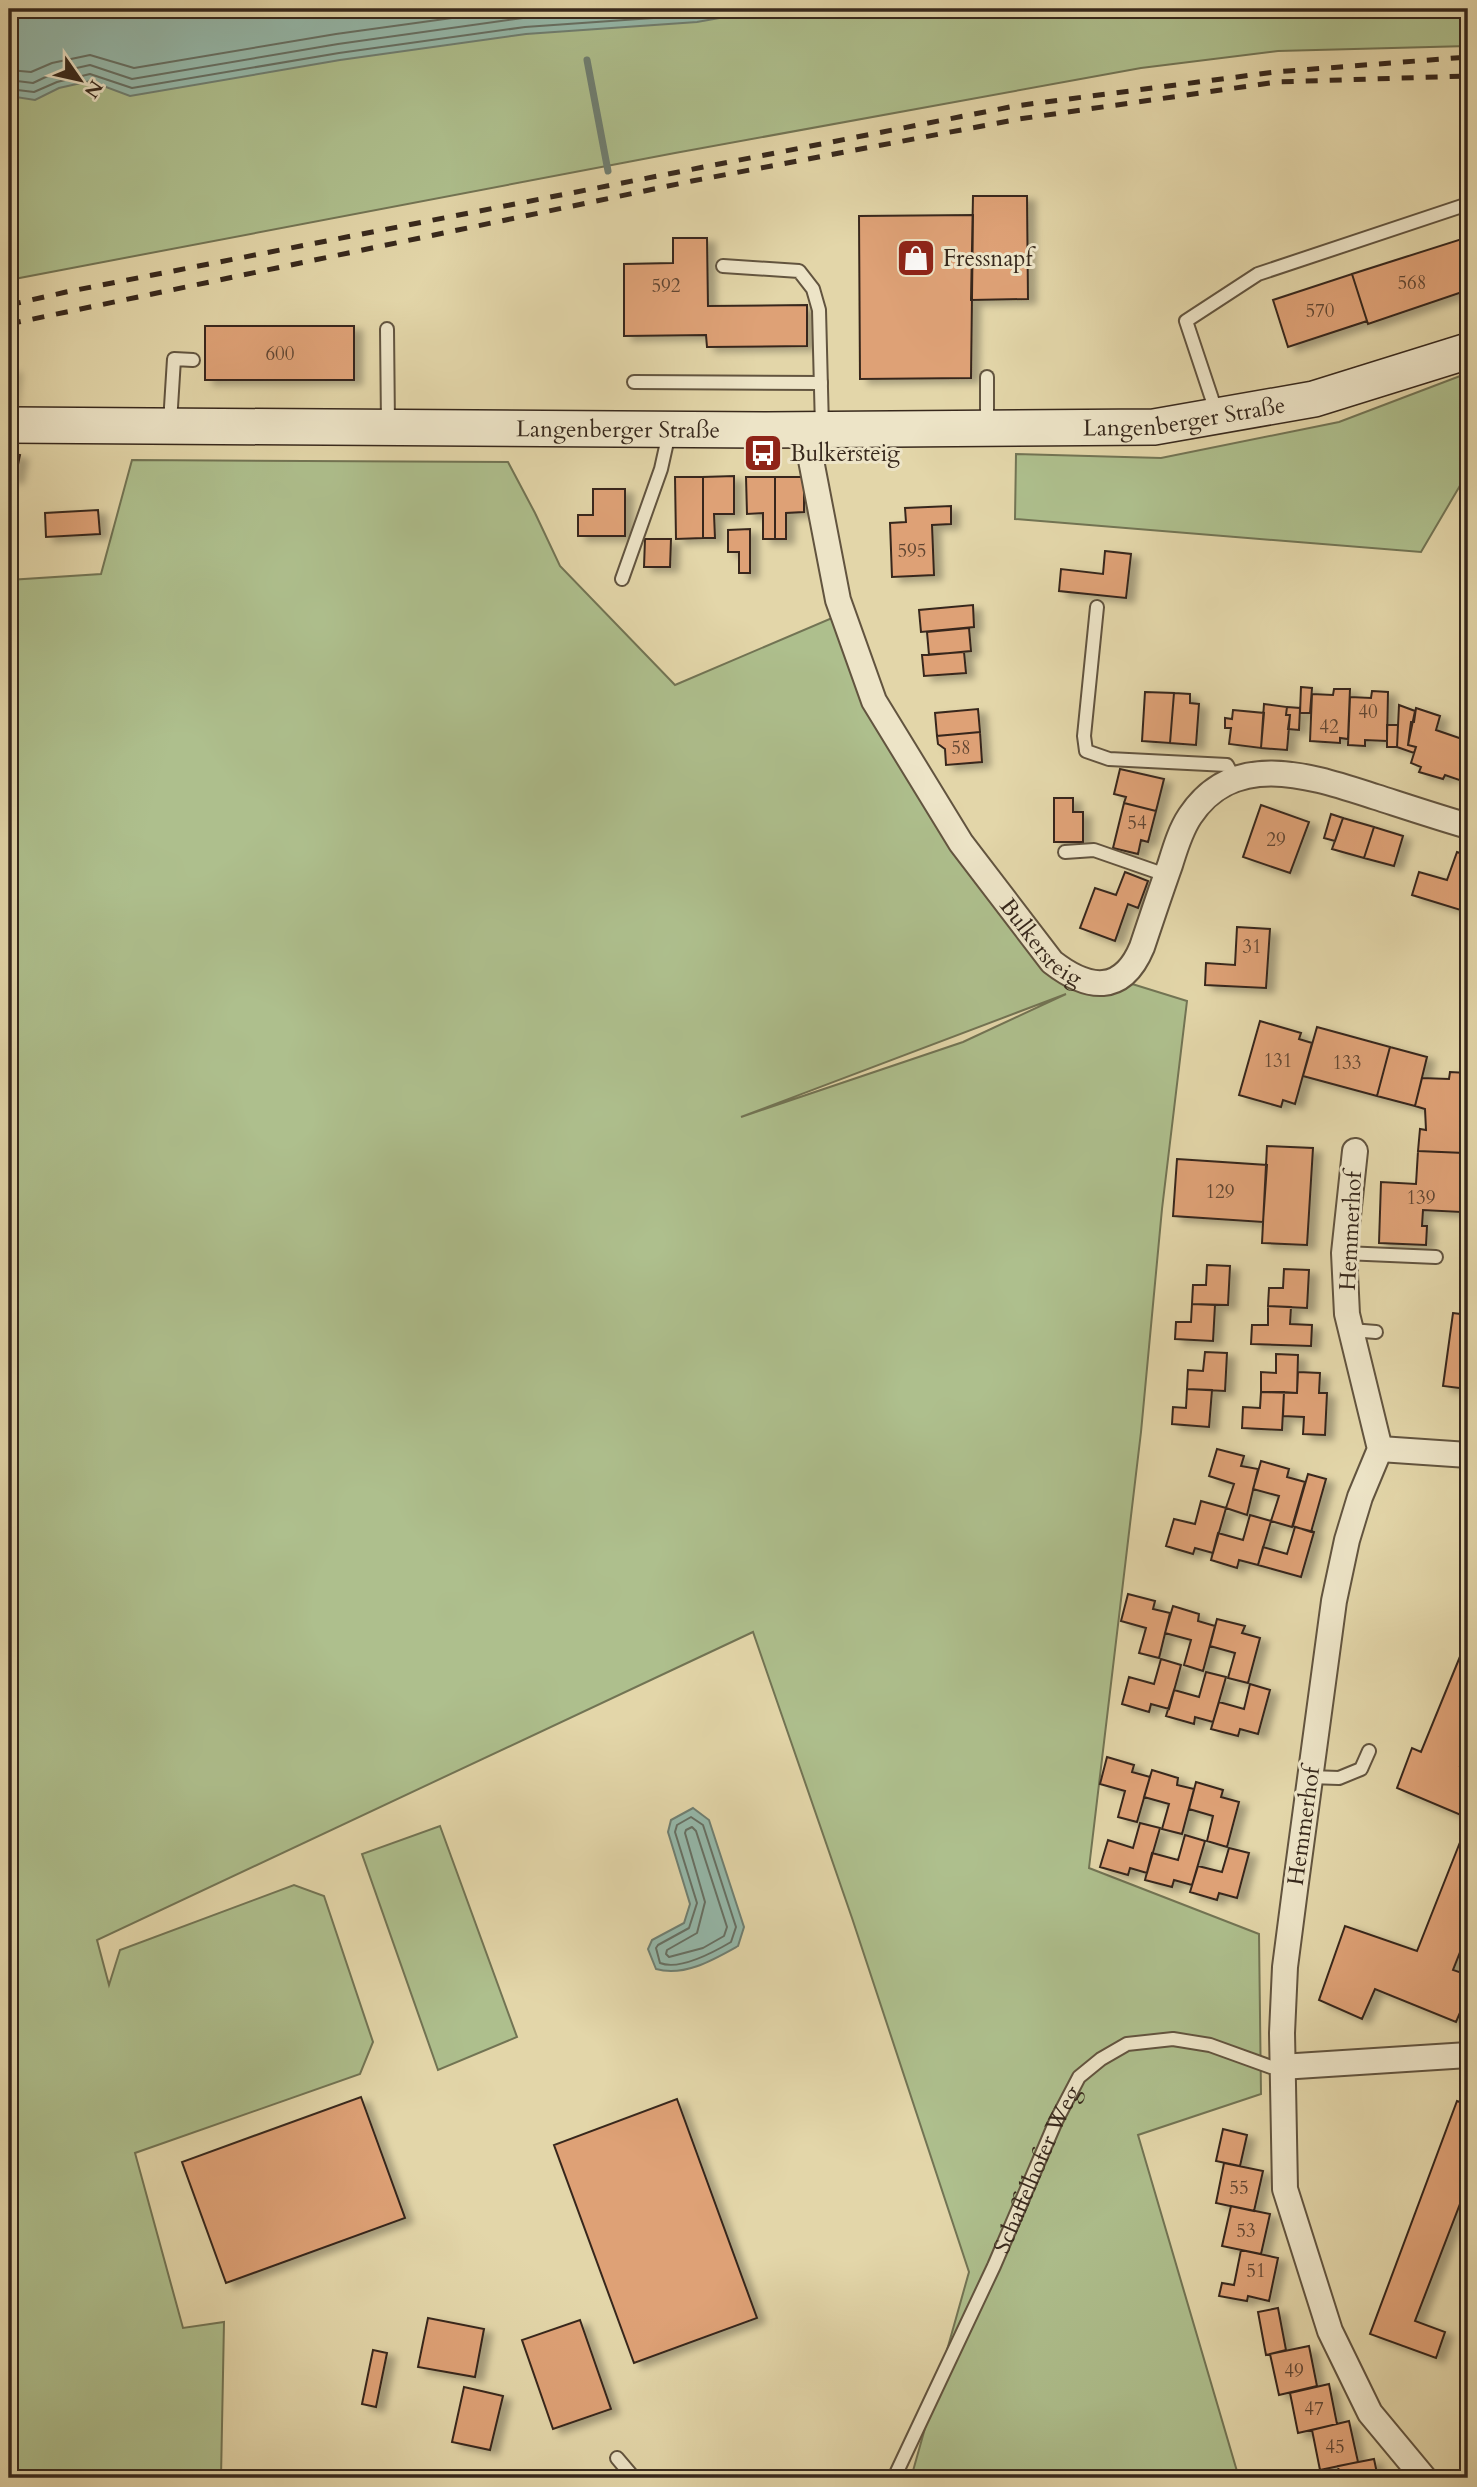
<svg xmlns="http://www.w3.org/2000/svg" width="1477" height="2487" font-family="Cardo,serif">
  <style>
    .green { fill: #aebf8d; stroke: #727454; stroke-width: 2; fill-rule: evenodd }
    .water { fill: #95b9ab; stroke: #6f7f72; stroke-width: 2 }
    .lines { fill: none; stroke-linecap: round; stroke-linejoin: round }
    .shore { stroke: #667064; stroke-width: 2 }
    .stream { stroke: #6f7f72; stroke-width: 7 }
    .building { fill: #dea176; stroke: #37281c; stroke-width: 2; filter: url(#shadow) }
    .lane-casing { stroke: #62543f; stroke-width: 16 }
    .street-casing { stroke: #62543f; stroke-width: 28 }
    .secondary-casing { stroke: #37281c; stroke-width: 38 }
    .lane { stroke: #ede4c7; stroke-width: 12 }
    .street { stroke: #ede4c7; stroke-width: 24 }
    .secondary { stroke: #ede4c7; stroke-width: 35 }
    .rail { stroke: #37281c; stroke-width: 5; stroke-dasharray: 12 12; stroke-linecap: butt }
    .labels { text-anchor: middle; stroke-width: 6; stroke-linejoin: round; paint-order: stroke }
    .number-label { font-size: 19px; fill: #614632 }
    .poi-label { font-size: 23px; fill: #37281c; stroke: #ede4c7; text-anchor: start }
    .street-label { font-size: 23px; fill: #37281c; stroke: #ede4c7 }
  </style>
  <defs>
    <filter id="shadow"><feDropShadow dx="8" dy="4.5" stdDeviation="3.5" flood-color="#0004"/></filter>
  </defs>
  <rect width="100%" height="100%" fill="#e3d6a9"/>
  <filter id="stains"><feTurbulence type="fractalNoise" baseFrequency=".00286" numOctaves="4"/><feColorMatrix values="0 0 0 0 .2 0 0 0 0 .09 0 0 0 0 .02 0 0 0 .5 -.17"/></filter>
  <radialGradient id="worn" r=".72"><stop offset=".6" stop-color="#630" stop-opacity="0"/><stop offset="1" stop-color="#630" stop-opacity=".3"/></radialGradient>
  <path class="green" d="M 9,9 L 1468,9 L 1468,46 L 1278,51 L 1141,68 L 675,153 L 9,280 Z
    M 1468,373 L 1468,472 L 1421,552 L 1015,519 L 1016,454 L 1161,458 L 1339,422 Z
    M 132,460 L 508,462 L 535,513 L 560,566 L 675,685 L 832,618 L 1051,968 L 1129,983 L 1187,1001 L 1162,1209 L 1141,1432 L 1089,1868 L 1259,1934 L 1261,2094 L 1138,2135 L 1239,2478 L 911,2478 L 969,2272 L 852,1918 L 753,1632 L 97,1940 L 109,1985 L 120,1950 L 294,1885 L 324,1896 L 373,2042 L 360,2074 L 135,2153 L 183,2328 L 224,2322 L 221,2478 L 9,2478 L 9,580 L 101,574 ZM 1066,994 L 963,1042 L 741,1117 Z
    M 440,1826 L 517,2037 L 438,2070 L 362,1854 Z"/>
  <path class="water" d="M 9,9 L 770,9 L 697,22 L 526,34 L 340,60 L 130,96 L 90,81 L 59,88 L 35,100 L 9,96 Z
    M 693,1808 L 709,1820 L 744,1927 L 738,1946 C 713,1960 684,1977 656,1969 L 648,1949 L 652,1940 L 684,1923 L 690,1904 L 668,1832 L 671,1820 Z"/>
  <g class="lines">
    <path class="shore" d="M 9,70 L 31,72 L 52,63 L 90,55 L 134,68 L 336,34 L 517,9
      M 9,80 L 33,83 L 54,73 L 90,65 L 132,79 L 338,44 L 523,18 L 659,9
      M 9,89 L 34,92 L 57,82 L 90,74 L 132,88 L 339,53 L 525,27 L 696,15 L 730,9
      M 691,1817 L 703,1825 L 736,1927 L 731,1942 C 714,1952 680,1971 660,1963 L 656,1948 L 658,1945 L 689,1928 L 697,1903 L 675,1832 L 677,1825 Z
      M 692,1827 L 696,1831 L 727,1927 L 724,1936 L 703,1948 L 669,1957 L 666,1954 L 667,1950 L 697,1933 L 705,1902 L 685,1833 L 686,1830 Z"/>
    <path class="stream" d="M 587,60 L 608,171"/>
  </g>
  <path class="building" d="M 973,196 L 1027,196 L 1028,299 L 971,300 Z
    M 973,215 L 971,378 L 860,379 L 859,216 Z
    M 1468,237 L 1468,290 L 1368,324 L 1352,274 Z
    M 673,238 L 707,238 L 708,306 L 807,305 L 807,346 L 707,347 L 706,335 L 624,336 L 624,264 L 673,263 Z
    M 1352,274 L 1367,321 L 1288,347 L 1273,300 Z
    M 205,326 L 354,326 L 354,380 L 205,380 Z
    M 9,369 L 13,369 L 9,408 Z
    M 9,453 L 20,455 L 15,479 L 9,478 Z
    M 734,476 L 734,514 L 714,514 L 715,538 L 703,538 L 703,477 Z
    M 675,477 L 703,477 L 703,538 L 676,539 Z
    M 746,477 L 775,477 L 775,539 L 763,539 L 763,513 L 747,514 Z
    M 775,477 L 804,477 L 804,512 L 786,513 L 786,539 L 775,539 Z
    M 593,489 L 625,489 L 625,536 L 578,536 L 578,515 L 593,515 Z
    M 951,506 L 951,524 L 932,525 L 934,575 L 892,577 L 890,523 L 906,522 L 905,508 Z
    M 98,510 L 100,534 L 46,537 L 45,513 Z
    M 750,529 L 750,573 L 739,573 L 739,552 L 728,552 L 728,530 Z
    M 645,539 L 671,539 L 670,567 L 644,567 Z
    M 1105,551 L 1131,554 L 1126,598 L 1059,591 L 1061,569 L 1103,574 Z
    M 973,605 L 974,627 L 921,632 L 919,610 Z
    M 969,628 L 971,651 L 929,655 L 927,632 Z
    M 964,652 L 966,673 L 924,676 L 922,655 Z
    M 1301,687 L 1312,688 L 1310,713 L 1300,713 Z
    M 1334,689 L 1350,689 L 1348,739 L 1340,738 L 1340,743 L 1310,741 L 1312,694 L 1333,695 Z
    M 1372,691 L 1388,692 L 1387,741 L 1365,740 L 1365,746 L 1348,745 L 1350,697 L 1371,698 Z
    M 1145,692 L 1174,693 L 1170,743 L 1142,741 Z
    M 1174,693 L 1190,694 L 1190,703 L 1199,704 L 1196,745 L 1170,743 Z
    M 1264,704 L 1287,707 L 1286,715 L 1290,715 L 1287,750 L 1261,748 Z
    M 1399,705 L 1415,711 L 1408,745 L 1416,747 L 1414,753 L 1397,747 Z
    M 1287,707 L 1300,708 L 1299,730 L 1288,729 L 1290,715 L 1286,715 Z
    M 1416,708 L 1440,716 L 1436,730 L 1468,741 L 1468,780 L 1465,782 L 1445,775 L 1443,779 L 1419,772 L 1421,767 L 1411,763 L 1416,747 L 1408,745 L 1411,722 L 1414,722 Z
    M 978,709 L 980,732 L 937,736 L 935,713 Z
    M 1233,710 L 1264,713 L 1261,748 L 1229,744 L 1231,728 L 1225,728 L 1225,718 L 1232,719 Z
    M 1387,725 L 1398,725 L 1397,747 L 1387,747 Z
    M 980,732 L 982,762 L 946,765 L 945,749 L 938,744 L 937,736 Z
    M 1120,769 L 1164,779 L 1156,811 L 1124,803 L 1126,797 L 1114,794 Z
    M 1054,798 L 1073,798 L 1073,812 L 1083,812 L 1083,842 L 1054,842 Z
    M 1124,803 L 1156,811 L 1148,842 L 1141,840 L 1138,854 L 1113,848 Z
    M 1261,805 L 1309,822 L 1290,873 L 1243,857 Z
    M 1331,814 L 1343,818 L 1335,841 L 1324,838 Z
    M 1343,818 L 1374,827 L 1364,858 L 1332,849 Z
    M 1374,827 L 1403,836 L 1394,866 L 1364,858 Z
    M 1457,852 L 1468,856 L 1467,912 L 1412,895 L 1419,872 L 1447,880 Z
    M 1125,872 L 1148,881 L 1138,908 L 1128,904 L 1115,941 L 1080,928 L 1095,888 L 1116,895 Z
    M 1237,927 L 1270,929 L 1266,988 L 1205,985 L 1206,963 L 1235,965 Z
    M 1260,1021 L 1301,1033 L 1299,1039 L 1312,1043 L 1295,1104 L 1283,1100 L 1281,1107 L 1239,1095 Z
    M 1317,1027 L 1390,1047 L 1377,1096 L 1303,1076 Z
    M 1390,1047 L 1427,1057 L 1415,1106 L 1377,1096 Z
    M 1450,1072 L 1467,1073 L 1464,1153 L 1418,1151 L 1420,1129 L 1426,1130 L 1425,1109 L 1415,1106 L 1422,1078 L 1449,1079 Z
    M 1267,1146 L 1313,1148 L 1307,1245 L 1262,1243 Z
    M 1418,1151 L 1464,1153 L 1461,1212 L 1423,1210 L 1422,1226 L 1427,1226 L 1426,1245 L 1379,1243 L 1381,1182 L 1416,1184 Z
    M 1177,1159 L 1267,1165 L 1263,1222 L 1173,1216 Z
    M 1463,1176 L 1468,1177 L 1468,1221 L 1460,1220 Z
    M 1207,1265 L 1230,1266 L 1228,1305 L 1192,1304 L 1193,1285 L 1206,1285 Z
    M 1284,1269 L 1309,1270 L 1307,1308 L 1268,1306 L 1269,1288 L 1283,1288 Z
    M 1192,1304 L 1215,1305 L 1213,1341 L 1175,1339 L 1176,1322 L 1191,1322 Z
    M 1268,1306 L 1291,1307 L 1290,1324 L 1312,1325 L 1311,1346 L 1251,1344 L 1252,1325 L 1268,1325 Z
    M 1453,1313 L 1468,1315 L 1468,1389 L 1443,1386 Z
    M 1205,1352 L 1227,1353 L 1225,1391 L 1187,1389 L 1188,1370 L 1203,1371 Z
    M 1276,1354 L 1298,1355 L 1297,1393 L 1261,1392 L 1261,1372 L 1276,1373 Z
    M 1298,1372 L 1320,1373 L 1319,1393 L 1327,1393 L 1325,1435 L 1303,1434 L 1304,1417 L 1283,1416 L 1284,1392 L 1297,1393 Z
    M 1187,1389 L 1212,1390 L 1209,1427 L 1172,1424 L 1173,1407 L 1186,1408 Z
    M 1261,1392 L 1284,1392 L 1282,1430 L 1242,1428 L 1243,1407 L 1260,1408 Z
    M 1217,1449 L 1244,1456 L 1241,1466 L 1258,1469 L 1247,1515 L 1226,1508 L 1234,1484 L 1209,1476 Z
    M 1261,1461 L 1289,1469 L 1287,1477 L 1305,1482 L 1292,1527 L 1271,1521 L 1279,1496 L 1253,1489 Z
    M 1308,1474 L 1326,1479 L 1311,1532 L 1293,1526 Z
    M 1201,1501 L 1226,1508 L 1213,1553 L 1195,1548 L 1193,1554 L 1166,1546 L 1174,1519 L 1195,1524 Z
    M 1250,1515 L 1271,1521 L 1258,1565 L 1239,1560 L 1237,1568 L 1211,1560 L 1218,1533 L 1243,1540 Z
    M 1295,1527 L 1314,1532 L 1301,1577 L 1258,1565 L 1263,1547 L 1287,1554 Z
    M 1128,1594 L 1155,1601 L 1153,1609 L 1170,1613 L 1159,1658 L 1139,1653 L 1146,1628 L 1121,1621 Z
    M 1173,1606 L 1199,1614 L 1198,1621 L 1215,1626 L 1203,1671 L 1184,1665 L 1191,1640 L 1165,1633 Z
    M 1217,1619 L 1245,1626 L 1242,1633 L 1260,1638 L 1248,1683 L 1228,1678 L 1235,1653 L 1210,1646 Z
    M 1468,1637 L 1468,1745 L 1460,1766 L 1468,1770 L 1468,1818 L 1397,1788 L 1412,1748 L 1421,1752 Z
    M 1161,1659 L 1181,1665 L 1169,1709 L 1151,1704 L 1149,1712 L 1122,1704 L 1129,1677 L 1154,1684 Z
    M 1206,1672 L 1226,1677 L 1213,1722 L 1195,1717 L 1194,1724 L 1166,1716 L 1174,1690 L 1199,1697 Z
    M 1250,1684 L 1270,1690 L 1258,1734 L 1240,1729 L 1238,1736 L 1211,1729 L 1219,1702 L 1244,1709 Z
    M 1107,1757 L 1134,1765 L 1132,1772 L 1150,1777 L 1137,1822 L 1118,1817 L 1125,1791 L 1100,1784 Z
    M 1152,1770 L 1178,1778 L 1177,1785 L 1194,1789 L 1182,1834 L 1162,1829 L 1169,1804 L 1144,1797 Z
    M 1196,1782 L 1223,1790 L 1221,1797 L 1239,1802 L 1227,1847 L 1207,1841 L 1213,1816 L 1189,1809 Z
    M 1468,1822 L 1468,1932 L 1453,1970 L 1468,1975 L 1468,1994 L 1456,2022 L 1375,1989 L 1362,2019 L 1319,2000 L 1345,1926 L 1417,1951 Z
    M 1140,1823 L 1160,1828 L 1147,1873 L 1130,1868 L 1128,1875 L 1100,1867 L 1108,1840 L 1133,1848 Z
    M 1185,1835 L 1205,1841 L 1192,1885 L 1174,1880 L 1172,1887 L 1145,1880 L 1152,1853 L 1178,1860 Z
    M 1229,1848 L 1249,1853 L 1237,1898 L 1219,1893 L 1217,1900 L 1190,1892 L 1198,1866 L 1222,1872 Z
    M 361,2097 L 405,2218 L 226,2283 L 182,2162 Z
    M 677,2099 L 757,2318 L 634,2363 L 554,2145 Z
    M 1457,2101 L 1468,2105 L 1468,2183 L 1415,2321 L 1445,2332 L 1436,2358 L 1370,2334 Z
    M 1223,2129 L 1247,2135 L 1240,2166 L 1216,2161 Z
    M 1224,2163 L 1263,2171 L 1254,2211 L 1216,2203 Z
    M 1231,2206 L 1270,2214 L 1261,2254 L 1222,2246 Z
    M 1241,2250 L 1278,2258 L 1269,2301 L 1248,2296 L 1247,2301 L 1219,2296 L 1222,2283 L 1234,2285 Z
    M 1278,2308 L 1286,2350 L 1266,2355 L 1258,2312 Z
    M 428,2318 L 484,2329 L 475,2377 L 418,2367 Z
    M 580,2320 L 611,2409 L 553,2429 L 522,2340 Z
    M 1309,2346 L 1317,2386 L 1279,2395 L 1270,2354 Z
    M 373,2350 L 387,2353 L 376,2407 L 362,2404 Z
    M 1329,2384 L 1337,2424 L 1298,2433 L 1290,2393 Z
    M 464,2387 L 503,2396 L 490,2450 L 452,2442 Z
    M 1349,2421 L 1358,2462 L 1320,2470 L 1312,2430 Z
    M 1374,2459 L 1378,2478 L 1340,2478 L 1338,2466 Z"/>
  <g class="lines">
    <g class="lane-casing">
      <g id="lane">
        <path d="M 723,266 L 799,271 L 813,289 L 819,310 L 822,428"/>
        <path d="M 387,329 L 388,424"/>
        <path d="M 634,382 L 821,383"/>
        <path d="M 1217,414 L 1186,321 L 1258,274 L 1468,204"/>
        <path d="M 170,423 L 174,359 L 193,360"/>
        <path d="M 987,427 L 987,377"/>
        <path d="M 622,579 L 661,469 L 669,433"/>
        <path d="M 1097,607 L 1084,736 L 1086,751 L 1109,759 L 1227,765 L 1235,780"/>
        <path d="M 1065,852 L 1094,850 L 1166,875"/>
        <path d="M 1344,1253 L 1436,1257"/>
        <path d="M 1351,1330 L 1376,1332"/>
        <path d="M 1310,1777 L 1339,1778 L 1361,1769 L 1369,1751"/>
        <path d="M 617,2458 L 634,2478"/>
        <path id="s1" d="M 894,2478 L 994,2266 L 1056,2121 L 1079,2077 L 1101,2059 L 1127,2044 L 1173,2039 L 1210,2045 L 1271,2067 L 1281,2067"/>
      </g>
    </g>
    <g class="street-casing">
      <g id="street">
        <path id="s2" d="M 805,429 L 838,600 L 874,701 L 961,843 L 1052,962 C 1088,990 1122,995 1142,947 C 1151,920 1160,893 1170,865 C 1175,849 1180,831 1190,816 C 1235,748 1313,777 1376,797 C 1407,807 1437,817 1468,826"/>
        <path d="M 1355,1151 L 1344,1253 L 1347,1314 L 1380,1449 L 1360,1497 L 1347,1540 L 1334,1601 L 1295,1890 L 1285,1967 L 1282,2033 L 1285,2189 L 1330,2331 L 1370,2413 L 1424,2478"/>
        <path d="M 1380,1449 L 1468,1455"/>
        <path d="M 1281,2067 L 1468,2055"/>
      </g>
    </g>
    <g class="secondary-casing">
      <g id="secondary">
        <path id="s3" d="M 9,425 L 766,430 L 1154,427 L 1314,399 L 1468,351"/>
      </g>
    </g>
    <use href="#lane" class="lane"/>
    <use href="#street" class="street"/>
    <use href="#secondary" class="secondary"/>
    <path class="rail" d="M 9,305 L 66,292 L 1015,106 L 1275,72 L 1468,57
      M 9,324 L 692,181 L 1019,119 L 1277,82 L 1468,76"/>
  </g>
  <defs>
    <g id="shop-square" transform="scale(2.0125)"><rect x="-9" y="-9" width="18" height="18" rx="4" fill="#8f2418" stroke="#ede4c7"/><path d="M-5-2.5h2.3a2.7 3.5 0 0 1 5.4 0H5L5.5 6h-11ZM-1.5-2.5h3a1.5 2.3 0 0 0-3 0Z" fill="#fff"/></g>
    <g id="bus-square" transform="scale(2.0125)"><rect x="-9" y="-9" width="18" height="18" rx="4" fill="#8f2418" stroke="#ede4c7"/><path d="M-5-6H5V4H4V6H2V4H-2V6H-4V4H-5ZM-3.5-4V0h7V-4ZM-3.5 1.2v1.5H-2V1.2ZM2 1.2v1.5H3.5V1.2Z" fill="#fff"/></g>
  </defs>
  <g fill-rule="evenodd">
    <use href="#shop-square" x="916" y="258"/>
    <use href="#bus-square" x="763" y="453"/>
  </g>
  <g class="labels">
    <g class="number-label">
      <text x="1412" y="289">568</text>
      <text x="666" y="292">592</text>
      <text x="1320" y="317">570</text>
      <text x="280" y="360">600</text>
      <text x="912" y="557">595</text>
      <text x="1368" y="718">40</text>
      <text x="1329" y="733">42</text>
      <text x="961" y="754">58</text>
      <text x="1137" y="829">54</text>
      <text x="1276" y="846">29</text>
      <text x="1252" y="953">31</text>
      <text x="1278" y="1067">131</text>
      <text x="1347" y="1069">133</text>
      <text x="1220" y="1198">129</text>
      <text x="1421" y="1204">139</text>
      <text x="1239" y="2194">55</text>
      <text x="1246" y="2237">53</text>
      <text x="1256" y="2277">51</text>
      <text x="1294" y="2377">49</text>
      <text x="1314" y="2415">47</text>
      <text x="1335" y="2453">45</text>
    </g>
    <g class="poi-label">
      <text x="943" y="266">Fressnapf</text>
      <text x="790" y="461">Bulkersteig</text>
    </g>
    <g class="street-label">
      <text dy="8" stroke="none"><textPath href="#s3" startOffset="1176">Langenberger Straße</textPath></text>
      <text dy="8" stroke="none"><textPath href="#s3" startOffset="609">Langenberger Straße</textPath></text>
      <text dy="8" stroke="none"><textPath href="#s2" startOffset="576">Bulkersteig</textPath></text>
      <text transform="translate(1350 1231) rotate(-87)" y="8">Hemmerhof</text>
      <text transform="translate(1303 1826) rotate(-82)" y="8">Hemmerhof</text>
      <text dy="8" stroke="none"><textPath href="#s1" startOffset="340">Schaffelhofer Weg</textPath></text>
    </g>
  </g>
  <rect width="1477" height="2487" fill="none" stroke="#e3d6a9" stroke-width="35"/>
  <rect x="10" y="10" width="1456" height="2466" fill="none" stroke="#37281c" stroke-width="3.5"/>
  <rect x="18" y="18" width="1442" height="2452" fill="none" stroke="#37281c" stroke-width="2"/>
  <g transform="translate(80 80) rotate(124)" stroke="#ede4c7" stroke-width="5" paint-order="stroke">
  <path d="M0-5L12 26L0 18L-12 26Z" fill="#37281c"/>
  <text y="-10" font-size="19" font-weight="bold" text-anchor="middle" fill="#37281c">N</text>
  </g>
  <rect width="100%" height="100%" filter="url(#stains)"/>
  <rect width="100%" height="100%" fill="url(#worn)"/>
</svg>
